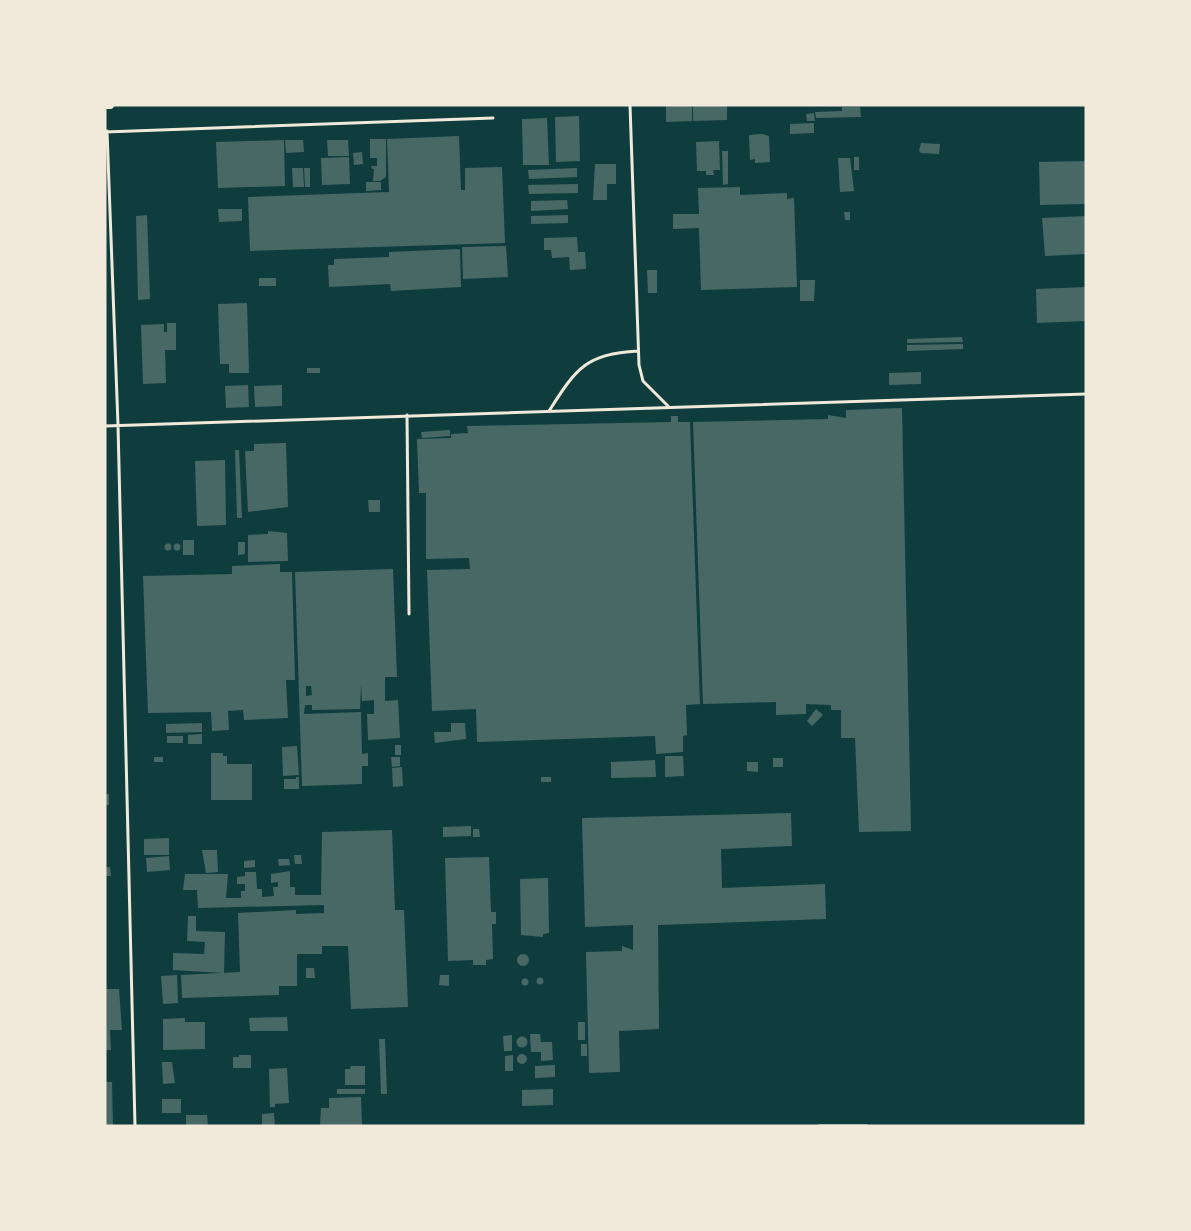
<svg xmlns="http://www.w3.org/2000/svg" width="1191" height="1231" font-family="'Open Sans',sans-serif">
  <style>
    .building { fill: #486865; fill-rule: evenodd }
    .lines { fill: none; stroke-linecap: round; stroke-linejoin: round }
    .service { stroke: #f1e9da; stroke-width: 3 }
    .tertiary { stroke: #f1e9da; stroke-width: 8 }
  </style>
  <rect width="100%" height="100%" fill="#0f3d3e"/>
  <path class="building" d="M 666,105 L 692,105 L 692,121 L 666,122 Z
    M 693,105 L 727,105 L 727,120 L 693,121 Z
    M 842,107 L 860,107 L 861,117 L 816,118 L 815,112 L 842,111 Z
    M 814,113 L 815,121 L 807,121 L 806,114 Z
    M 579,116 L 580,161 L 556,162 L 555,117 Z
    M 547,118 L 549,165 L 523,165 L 522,119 Z
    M 814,123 L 814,133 L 790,134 L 790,124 Z
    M 762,134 L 769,136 L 770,162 L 755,163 L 755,159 L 750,160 L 749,135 Z
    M 459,136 L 461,190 L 465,190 L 465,168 L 502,167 L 505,243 L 250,251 L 248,197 L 389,192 L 387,139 Z
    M 370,139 L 386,139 L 386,177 L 380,181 L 373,181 L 374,169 L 372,169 L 371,166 L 377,166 L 377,158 L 370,158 Z
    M 284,140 L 285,186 L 218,188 L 216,142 Z
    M 285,140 L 303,140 L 304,152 L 286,153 Z
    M 327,140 L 348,140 L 349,156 L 328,156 Z
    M 719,141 L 720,170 L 713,170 L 714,175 L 706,175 L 706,171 L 697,171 L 696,142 Z
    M 921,143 L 940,144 L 939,154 L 921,153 L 919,151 Z
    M 722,151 L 728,151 L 728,184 L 723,185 Z
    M 362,152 L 363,164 L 354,165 L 353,153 Z
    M 349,157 L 350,184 L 322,185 L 321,158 Z
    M 854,157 L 859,157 L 859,170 L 854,170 Z
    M 838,158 L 850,158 L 854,191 L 840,192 Z
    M 1086,161 L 1086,204 L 1040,205 L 1039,162 Z
    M 595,164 L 616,164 L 616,184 L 607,184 L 607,200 L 593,200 Z
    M 292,168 L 303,168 L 304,187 L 293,187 Z
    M 304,168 L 310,168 L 310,187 L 305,187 Z
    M 577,168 L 577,177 L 529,179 L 528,170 Z
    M 366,182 L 381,182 L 381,190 L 366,191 Z
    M 578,184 L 578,193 L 529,194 L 528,185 Z
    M 740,187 L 740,195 L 787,193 L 787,199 L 794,198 L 797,287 L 701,290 L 699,228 L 673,229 L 673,214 L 699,214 L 698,188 Z
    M 567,200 L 568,209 L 531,211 L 531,201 Z
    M 218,209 L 242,209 L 242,221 L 219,222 Z
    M 844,212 L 850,212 L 850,220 L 845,220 Z
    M 147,215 L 150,299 L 138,300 L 136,216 Z
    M 568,215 L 568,223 L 531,224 L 531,216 Z
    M 1086,216 L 1086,254 L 1045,256 L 1042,218 Z
    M 577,237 L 578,252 L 585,252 L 586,269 L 570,270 L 569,257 L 552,258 L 551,250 L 544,250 L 544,238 Z
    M 506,246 L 508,277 L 463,279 L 462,247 Z
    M 460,249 L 461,287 L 391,291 L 390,284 L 329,287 L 328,265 L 334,265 L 334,259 L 389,257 L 389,252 Z
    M 647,270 L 657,270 L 657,293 L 648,293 Z
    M 259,278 L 276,278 L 276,286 L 259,286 Z
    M 800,280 L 815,280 L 814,301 L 800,301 Z
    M 1086,287 L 1086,321 L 1037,323 L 1036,289 Z
    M 247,303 L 249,373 L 229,373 L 229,364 L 220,364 L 218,304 Z
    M 167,323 L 176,323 L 176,350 L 165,350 L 166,383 L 143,384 L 141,325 L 164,324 L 164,332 L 167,332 Z
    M 962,337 L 963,342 L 907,343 L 907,339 Z
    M 963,344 L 963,349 L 907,351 L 907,345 Z
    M 307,368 L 320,368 L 320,373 L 307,373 Z
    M 921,372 L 921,384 L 889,385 L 889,373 Z
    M 248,385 L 249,407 L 226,408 L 225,386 Z
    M 282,385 L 282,406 L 255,407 L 254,386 Z
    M 902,408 L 911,831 L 859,832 L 855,738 L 841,738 L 841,710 L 831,710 L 831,705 L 806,704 L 806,714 L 776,715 L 776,702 L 703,704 L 693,422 L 828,419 L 828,415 L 846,418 L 846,410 Z
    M 671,416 L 678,416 L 678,422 L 690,422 L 700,704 L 686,705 L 687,735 L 683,736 L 683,752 L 656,754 L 655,736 L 477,742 L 476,709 L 432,711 L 427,570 L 470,569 L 469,558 L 426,559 L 426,493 L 419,493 L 417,439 L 451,438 L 451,434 L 468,433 L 467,426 L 671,422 Z
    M 450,430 L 450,436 L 422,438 L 421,432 Z
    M 286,443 L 288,507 L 248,512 L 245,451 L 254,451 L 254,444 Z
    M 235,450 L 239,450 L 242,518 L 237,518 Z
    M 225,460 L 226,525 L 197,526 L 195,461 Z
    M 368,500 L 380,500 L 380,512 L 369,512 Z
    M 268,531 L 287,533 L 288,561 L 248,562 L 248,535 L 268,534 Z
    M 183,540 L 194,540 L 194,555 L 183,555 Z
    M 238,542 L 245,542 L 245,554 L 238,555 Z
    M173.5 547a3.5 3.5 0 1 1 7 0a3.5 3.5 0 1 1-7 0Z
    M164.5 547a3.5 3.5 0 1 1 7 0a3.5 3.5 0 1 1-7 0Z
    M 280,564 L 280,572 L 292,572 L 295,680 L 286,680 L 288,718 L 244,720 L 243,710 L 228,711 L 229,730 L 212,731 L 211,712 L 148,713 L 143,576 L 232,574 L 232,566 Z
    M 393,569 L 397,677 L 385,677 L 385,701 L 398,700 L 400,738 L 368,740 L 367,714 L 374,714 L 374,700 L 362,701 L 361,685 L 360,709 L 312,710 L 312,705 L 305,705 L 304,714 L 361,712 L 362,754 L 368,753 L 368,766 L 362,766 L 362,784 L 302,786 L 295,572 ZM 306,686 L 311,686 L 312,695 L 306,696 Z
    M 816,709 L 823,715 L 812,726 L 807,721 Z
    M 202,723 L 202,732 L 166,733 L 166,724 Z
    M 451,723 L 465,723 L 466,739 L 435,743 L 434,732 L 451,732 Z
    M 202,734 L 202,744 L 188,744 L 188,735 Z
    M 167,736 L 183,736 L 183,743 L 167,743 Z
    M 395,745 L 401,745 L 401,755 L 395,755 Z
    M 297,746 L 299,775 L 283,776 L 282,747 Z
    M 211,753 L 223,753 L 223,756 L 227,756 L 227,764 L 252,764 L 252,800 L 211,800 Z
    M 665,756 L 683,756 L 684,776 L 665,777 Z
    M 154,757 L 163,757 L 163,762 L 154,762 Z
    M 391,757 L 400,757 L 400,766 L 392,767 Z
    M 773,758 L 783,758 L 783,767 L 773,767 Z
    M 655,760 L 656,777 L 611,778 L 611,762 Z
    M 747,762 L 758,762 L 758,772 L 747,771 Z
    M 402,767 L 403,786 L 393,787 L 392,768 Z
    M 296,777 L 299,777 L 299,789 L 284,789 L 284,779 L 296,779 Z
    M 541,777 L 551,777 L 551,782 L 541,782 Z
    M 105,794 L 109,794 L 109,805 L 105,805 Z
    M 791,813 L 792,846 L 721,849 L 722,888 L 825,884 L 826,919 L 658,925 L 659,1029 L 619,1031 L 620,1072 L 589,1073 L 586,952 L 622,951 L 622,946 L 633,950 L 633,925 L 585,927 L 582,818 Z
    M 471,826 L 471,836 L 443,837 L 443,827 Z
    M 473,829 L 479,829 L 480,837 L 473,837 Z
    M 392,830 L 395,910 L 404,910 L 408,1007 L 351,1009 L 348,946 L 322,946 L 322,954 L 297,954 L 297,986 L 279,986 L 279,995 L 182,998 L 181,975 L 240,972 L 238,913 L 296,910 L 296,914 L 324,913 L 324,905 L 198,908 L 197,890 L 183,890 L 185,874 L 228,874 L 226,898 L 241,898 L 241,891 L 245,891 L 245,884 L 237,884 L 237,877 L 245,876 L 245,872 L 256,872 L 257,889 L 262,889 L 262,897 L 274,896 L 273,887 L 278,887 L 278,882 L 271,883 L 271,874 L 290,871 L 290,887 L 295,887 L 295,895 L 321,895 L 322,832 Z
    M 169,838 L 169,855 L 144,855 L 144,839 Z
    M 202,850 L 217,850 L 218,872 L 206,873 Z
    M 294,855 L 301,855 L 302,864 L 295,864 Z
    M 169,856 L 170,870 L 147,872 L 146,858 Z
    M 489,857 L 491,912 L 496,912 L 496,924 L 492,924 L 493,959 L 486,960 L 486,965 L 473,965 L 473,960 L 448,961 L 445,858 Z
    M 278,859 L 289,859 L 290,865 L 279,866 Z
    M 255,860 L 255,867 L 244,868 L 244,861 Z
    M 105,867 L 110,867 L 111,876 L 105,876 Z
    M 548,878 L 549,933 L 543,934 L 543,937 L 521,935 L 520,879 Z
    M 188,916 L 196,916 L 196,931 L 225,932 L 224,973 L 173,970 L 173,953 L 204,954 L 205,942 L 187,941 Z
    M517 960a6 6 0 1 1 12 0a6 6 0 1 1-12 0Z
    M 306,968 L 314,968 L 315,978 L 306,978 Z
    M 177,975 L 178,1003 L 163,1004 L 161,976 Z
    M 440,975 L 449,975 L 449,986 L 439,985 Z
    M536.5 981a3.5 3.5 0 1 1 7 0a3.5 3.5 0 1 1-7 0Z
    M521.5 982a3.5 3.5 0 1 1 7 0a3.5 3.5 0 1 1-7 0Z
    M 105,989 L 119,989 L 122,1030 L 110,1030 L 111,1050 L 105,1050 Z
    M 287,1017 L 288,1031 L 250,1031 L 249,1018 Z
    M 185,1018 L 185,1022 L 205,1022 L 205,1049 L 163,1050 L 163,1019 Z
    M 578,1022 L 585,1022 L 585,1040 L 578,1040 Z
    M 530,1034 L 540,1034 L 541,1042 L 552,1042 L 553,1060 L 541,1061 L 541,1052 L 531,1052 Z
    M 512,1035 L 512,1051 L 504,1051 L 503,1036 Z
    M516.5 1042a5.5 5.5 0 1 1 11 0a5.5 5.5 0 1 1-11 0Z
    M 379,1039 L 385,1039 L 387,1094 L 381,1094 Z
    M 581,1044 L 587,1044 L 587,1056 L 581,1056 Z
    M517 1059a5 5 0 1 1 10 0a5 5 0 1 1-10 0Z
    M 239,1055 L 251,1055 L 251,1068 L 233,1068 L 233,1057 L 239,1057 Z
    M 513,1055 L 513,1071 L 505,1071 L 505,1056 Z
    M 162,1062 L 172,1062 L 175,1083 L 163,1084 Z
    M 555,1065 L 555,1077 L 535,1078 L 535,1066 Z
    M 351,1066 L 365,1066 L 365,1085 L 345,1085 L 345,1069 L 350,1069 Z
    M 287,1068 L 289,1103 L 275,1104 L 275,1107 L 270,1107 L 269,1069 Z
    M 105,1082 L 112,1082 L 113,1126 L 105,1126 Z
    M 337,1089 L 365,1089 L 365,1094 L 337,1094 Z
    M 553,1089 L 553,1105 L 522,1106 L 522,1090 Z
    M 361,1097 L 362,1126 L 320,1126 L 321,1108 L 329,1108 L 329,1098 Z
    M 162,1099 L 181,1099 L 181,1113 L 162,1113 Z
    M 274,1113 L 275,1126 L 262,1126 L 262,1114 Z
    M 186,1115 L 207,1115 L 208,1126 L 186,1126 Z"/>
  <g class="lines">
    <path class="service" d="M 630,105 L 639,365 L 643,381 L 668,406
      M 107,131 L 118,425 L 135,1126
      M 105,132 L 493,118
      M 549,411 C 576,369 585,354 638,351
      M 407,415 L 409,614
      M 105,426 L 1086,394
      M 819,1126 L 867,1126"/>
    <path class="tertiary" d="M 105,105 L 110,105"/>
  </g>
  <rect width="1191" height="1231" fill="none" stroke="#f1e9da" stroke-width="213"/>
</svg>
